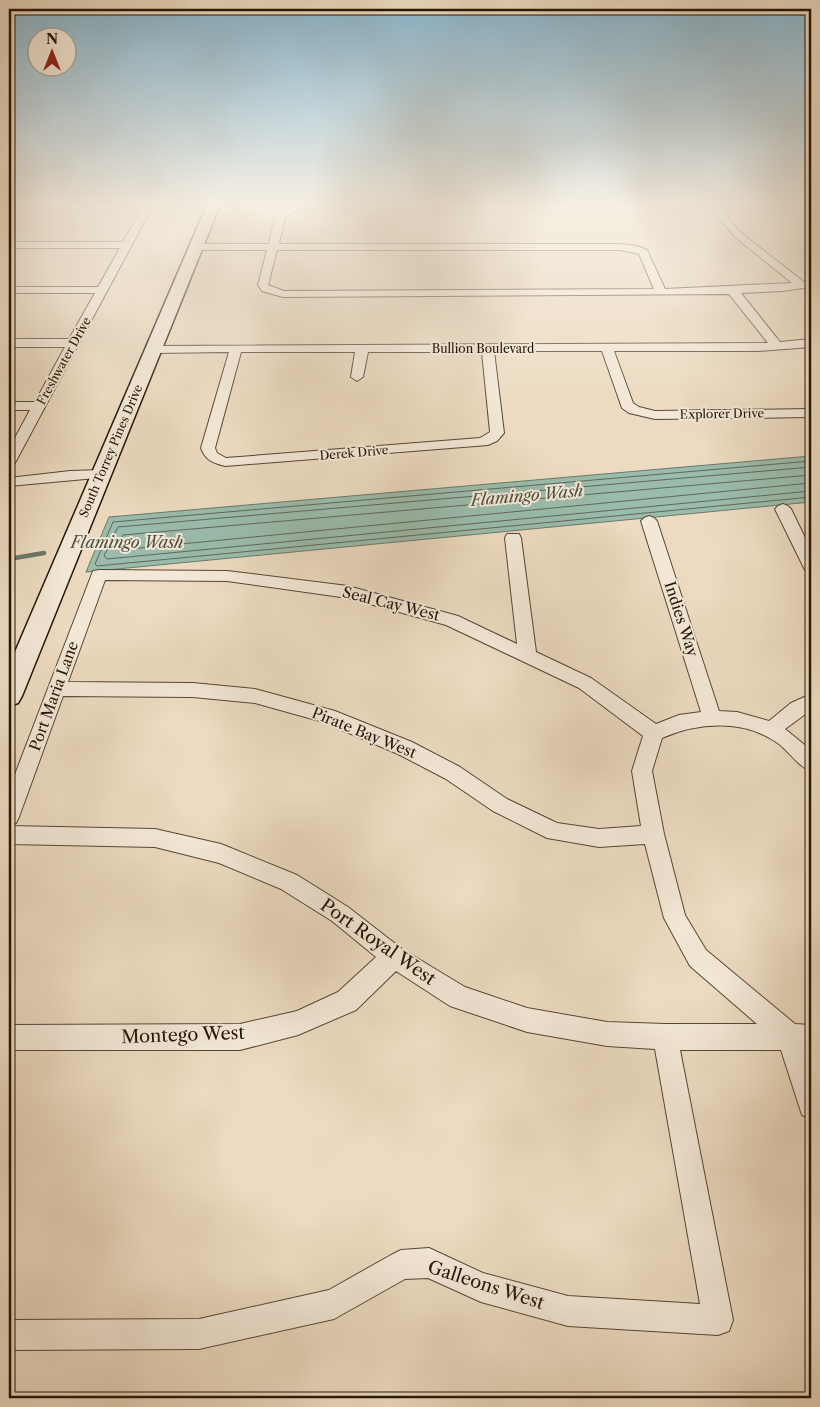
<svg xmlns="http://www.w3.org/2000/svg" width="820" height="1407" font-family="'Libre Caslon Text',serif">
  <style>
    .water { fill: #9abcad; stroke: #6b796a }
    .lines { fill: none; stroke-linecap: round; stroke-linejoin: round }
    .shore { stroke: #5f6859; stroke-width: 1 }
    .stream { stroke: #6b796a; stroke-width: 4.5 }
    .minor-casing { stroke: #564634; stroke-width: 2 }
    .secondary-casing { stroke: #241505; stroke-width: 3 }
    .minor { fill: #f3e8d7; fill-rule: evenodd }
    .secondary { fill: #f3e8d7; fill-rule: evenodd }
    .labels { text-anchor: middle; stroke-width: 4; stroke-linejoin: round; paint-order: stroke }
    .far-street-label { font-size: 12px; fill: #241505; stroke: #f3e8d7 }
    .street-label { font-size: 15px; fill: #241505; stroke: #f3e8d7 }
    .water-label { font-size: 16px; font-style: italic; fill: #4d4f40; stroke: #f3e8d7 }
    .near-street-label { font-size: 18px; fill: #241505; stroke: #f3e8d7 }
  </style>
  <rect width="100%" height="100%" fill="#ecdbc1"/>
  <filter id="stains"><feTurbulence type="fractalNoise" baseFrequency=".004" numOctaves="4"/><feColorMatrix values="0 0 0 0 .2 0 0 0 0 .09 0 0 0 0 .02 0 0 0 .5 -.17"/></filter>
  <radialGradient id="worn" r=".72"><stop offset=".6" stop-color="#630" stop-opacity="0"/><stop offset="1" stop-color="#630" stop-opacity=".3"/></radialGradient>
  <path class="water" d="M 811,456 L 811,502 L 86,572 L 109,517 Z"/>
  <g class="lines">
    <path class="shore" d="M 811,461 L 113,522 L 95,564 L 97,566 L 811,497
      M 811,467 L 118,527 L 104,556 L 107,559 L 811,491
      M 811,475 L 123,535 L 116,548 L 119,550 L 811,483"/>
    <path class="stream" d="M 9,559 L 44,553"/>
    <g class="minor-casing">
      <path id="minor" d="M 9,205 L 143,205 L 150,211 L 16,461 L 14,464 L 9,465 L 9,449 L 30,410 L 9,410 L 9,402 L 35,402 L 65,347 L 9,347 L 9,339 L 69,339 L 95,293 L 9,293 L 9,287 L 98,287 L 120,248 L 9,248 L 9,242 L 123,242 L 140,212 L 135,209 L 9,209 Z
        M 296,205 L 811,205 L 811,210 L 722,210 L 741,233 L 804,282 L 811,281 L 811,287 L 782,291 L 741,293 L 780,342 L 811,339 L 811,347 L 758,351 L 614,351 L 633,403 L 639,407 L 655,411 L 811,409 L 811,417 L 655,419 L 629,413 L 622,408 L 602,351 L 494,351 L 504,433 L 497,441 L 488,445 L 225,466 C 213,463 205,460 201,448 L 229,352 L 154,353 L 148,349 L 150,346 L 768,343 L 729,294 L 283,297 L 262,291 L 258,285 L 267,250 L 196,250 L 191,247 L 196,244 L 269,244 C 274,223 273,211 296,205 ZM 713,210 L 735,237 L 792,283 L 665,289 L 647,250 L 637,246 L 620,244 L 279,244 L 285,217 L 297,211 ZM 277,250 L 620,250 L 639,254 L 654,289 L 284,291 L 268,285 ZM 241,352 L 355,352 L 351,377 L 357,381 L 363,377 L 368,352 L 482,352 L 490,432 L 480,438 L 226,458 L 217,453 L 215,448 Z
        M 102,470 L 107,471 L 109,474 L 107,477 L 9,486 L 9,478 L 70,471 Z
        M 783,504 L 788,506 L 791,509 L 811,550 L 811,571 L 805,570 L 803,566 L 775,509 L 778,506 Z
        M 649,516 L 654,518 L 657,521 L 719,711 L 737,712 L 769,721 L 791,703 L 811,694 L 811,710 L 785,729 L 811,750 L 811,771 C 799,767 790,753 779,744 C 745,719 699,722 662,738 L 652,771 L 664,834 L 685,915 L 706,950 L 795,1024 L 811,1025 L 811,1049 L 806,1050 L 811,1065 L 811,1119 L 802,1115 L 781,1050 L 680,1050 L 733,1320 L 729,1331 L 718,1335 L 568,1326 L 481,1302 L 428,1278 L 405,1279 L 334,1319 L 199,1349 L 9,1350 L 9,1320 L 199,1319 L 329,1290 L 391,1255 L 401,1250 L 429,1248 L 483,1273 L 568,1296 L 700,1304 L 655,1049 L 607,1046 L 527,1032 L 450,1006 L 396,971 L 356,1010 L 298,1035 L 240,1050 L 9,1050 L 9,1025 L 240,1024 L 297,1011 L 338,992 L 376,957 L 332,921 L 281,889 L 219,863 L 155,847 L 9,844 L 9,790 L 93,571 L 99,570 L 227,571 L 348,586 L 458,616 L 517,644 L 505,538 L 507,534 L 519,534 L 521,538 L 536,652 L 591,678 L 656,724 L 679,715 L 701,712 L 641,521 L 644,518 ZM 105,580 L 227,581 L 348,598 L 446,625 L 579,688 L 643,736 L 632,771 L 641,826 L 599,829 L 557,823 L 507,799 L 460,767 L 412,742 L 335,711 L 255,689 L 193,683 L 68,682 ZM 63,696 L 193,697 L 255,703 L 323,722 L 398,754 L 446,779 L 493,811 L 547,838 L 599,847 L 645,844 L 664,918 L 690,966 L 757,1024 L 665,1024 L 607,1022 L 527,1008 L 465,987 L 402,949 L 348,907 L 297,875 L 221,844 L 155,829 L 9,826 L 16,823 L 19,817 Z"/>
    </g>
    <g class="secondary-casing">
      <path id="secondary" d="M 207,205 L 220,205 L 22,696 L 18,703 L 9,706 L 9,666 Z"/>
    </g>
    <use href="#minor" class="minor"/>
    <use href="#secondary" class="secondary"/>
  </g>
  <linearGradient id="sky" x2="0" y2="1"><stop stop-color="#89b7d0"/><stop offset="0.51" stop-color="#f6efe3"/><stop offset="1" stop-color="#f6efe3" stop-opacity="0"/></linearGradient>
  <rect width="820" height="402" fill="url(#sky)"/>
  <g class="labels">
    <g class="far-street-label">
      <text x="483" y="353">Bullion Boulevard</text>
      <text transform="translate(64 361) rotate(-61)" y="4">Freshwater Drive</text>
      <text transform="translate(722 414) rotate(-1)" y="4">Explorer Drive</text>
      <text transform="translate(111 451) rotate(-67)" y="4">South Torrey Pines Drive</text>
      <text transform="translate(354 453) rotate(-5)" y="4">Derek Drive</text>
    </g>
    <g class="street-label">
      <text transform="translate(391 604) rotate(14)" y="5">Seal Cay West</text>
      <text transform="translate(681 619) rotate(72)" y="5">Indies Way</text>
      <text transform="translate(54 696) rotate(-70)" y="5">Port Maria Lane</text>
      <text transform="translate(364 733) rotate(22)" y="5">Pirate Bay West</text>
    </g>
    <g class="water-label">
      <text transform="translate(527 495) rotate(-5)" y="6">Flamingo Wash</text>
      <text x="127" y="548">Flamingo Wash</text>
    </g>
    <g class="near-street-label">
      <text transform="translate(378 942) rotate(35)" y="6">Port Royal West</text>
      <text transform="translate(183 1035) rotate(-2)" y="6">Montego West</text>
      <text transform="translate(486 1285) rotate(18)" y="6">Galleons West</text>
    </g>
  </g>
  <rect width="820" height="1407" fill="none" stroke="#ecdbc1" stroke-width="30"/>
  <rect x="10" y="10" width="800" height="1387" fill="none" stroke="#241505" stroke-width="2.5"/>
  <rect x="15" y="15" width="790" height="1377" fill="none" stroke="#241505"/>
  <g transform="translate(52 52)"><circle r="24" fill="#f3e8d7" stroke="#a09483"/>
  <path d="M0-4L9 19L0 12L-9 19Z" fill="#8f2418"/>
  <text y="-8" font-size="14" font-weight="bold" text-anchor="middle" fill="#241505">N</text>
  </g>
  <rect width="100%" height="100%" filter="url(#stains)"/>
  <rect width="100%" height="100%" fill="url(#worn)"/>
</svg>
